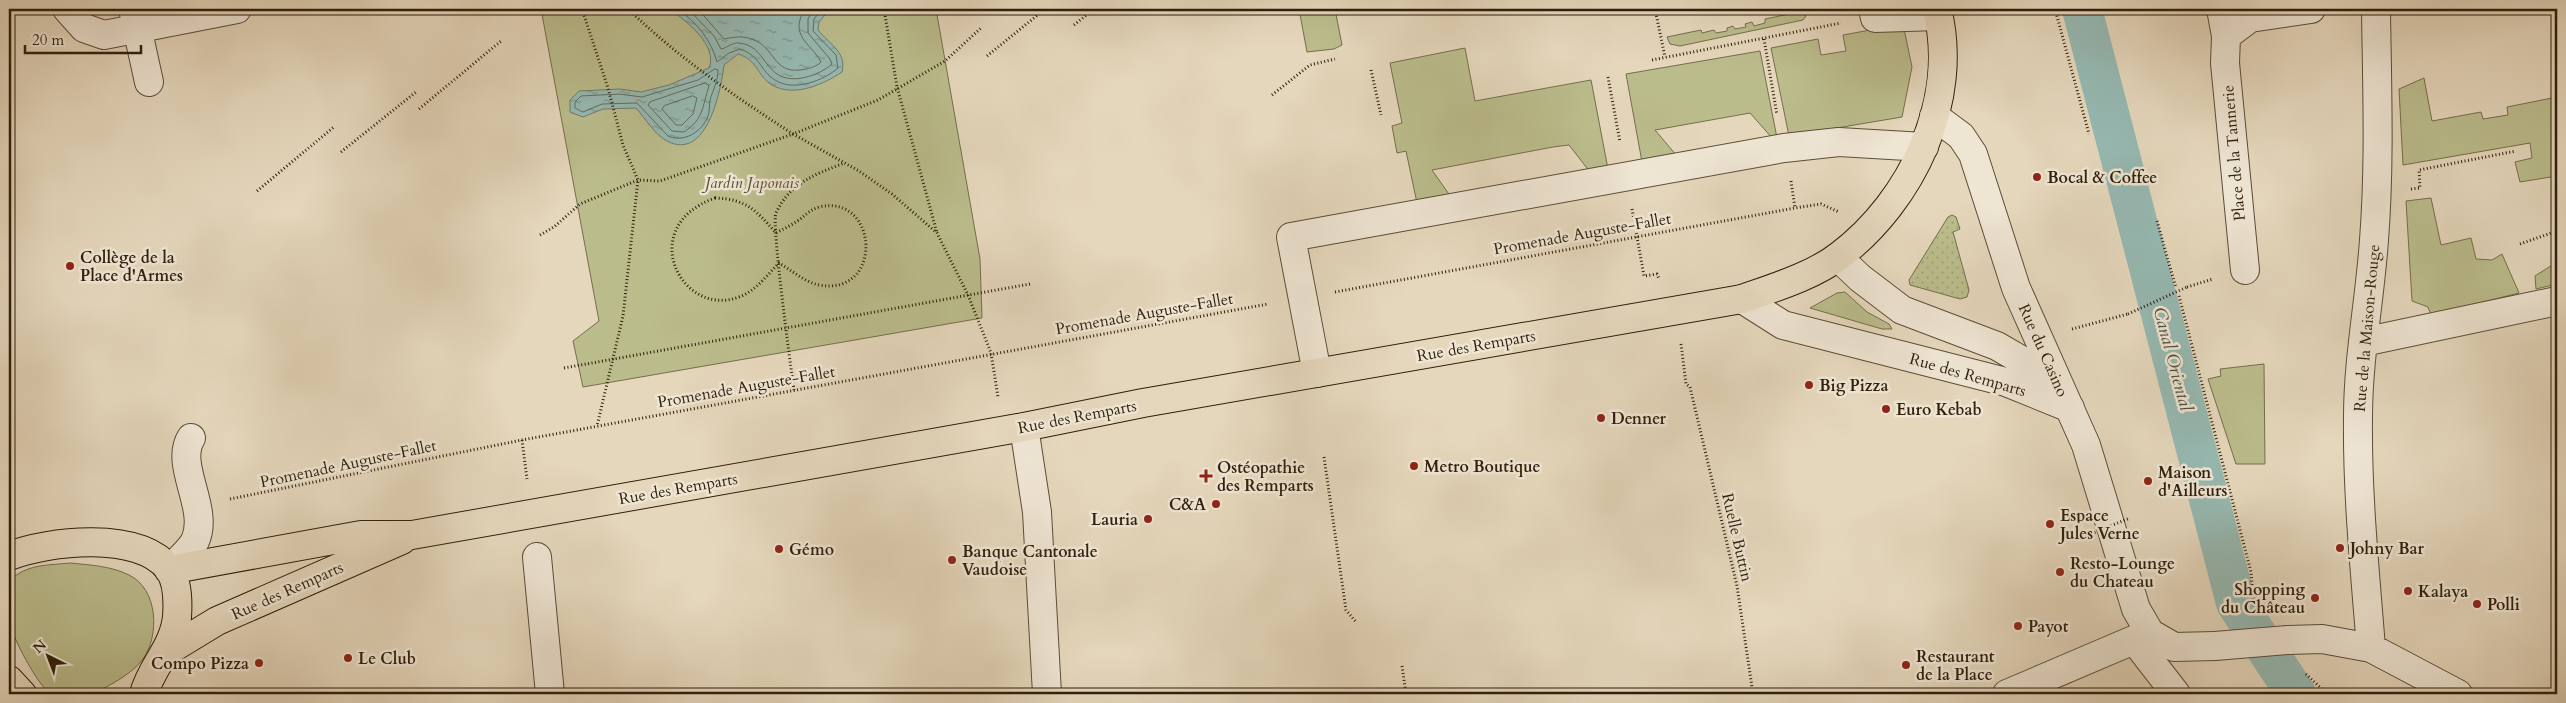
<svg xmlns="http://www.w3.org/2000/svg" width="2566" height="703" font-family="Cardo,serif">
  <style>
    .green { fill: #bbbc8c; stroke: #756e4c }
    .garden { fill: url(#garden-dots); stroke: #756e4c }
    .water { fill: url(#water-ripples); stroke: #6d7b6f }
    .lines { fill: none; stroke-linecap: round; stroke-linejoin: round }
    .shore { stroke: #626c5e; stroke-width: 1 }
    .canal { stroke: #96b9b2; stroke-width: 40 }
    .minor-casing { stroke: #5c4d37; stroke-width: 30 }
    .major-casing { stroke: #2f1f0b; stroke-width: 30 }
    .path { stroke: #2f1f0b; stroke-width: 3; stroke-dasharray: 1 2.5; stroke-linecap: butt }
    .minor { stroke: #eee5d3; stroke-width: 28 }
    .major { stroke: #e5d7bc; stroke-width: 28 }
    .minor-bridge-casing { stroke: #5c4d37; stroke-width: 30; stroke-linecap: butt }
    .path-bridge { stroke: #2f1f0b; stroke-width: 3; stroke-dasharray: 1 2.5; stroke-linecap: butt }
    .minor-bridge { stroke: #eee5d3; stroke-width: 28 }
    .poi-dot { fill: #8f2418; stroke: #eee5d3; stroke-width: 2 }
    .labels { text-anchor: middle; stroke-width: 5; stroke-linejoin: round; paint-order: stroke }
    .street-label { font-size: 16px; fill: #2f1f0b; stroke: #eee5d3 }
    .poi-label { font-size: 16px; font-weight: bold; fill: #2f1f0b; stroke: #eee5d3; text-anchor: start }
    .park-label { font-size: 16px; font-style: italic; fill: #594e32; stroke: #eee5d3 }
    .water-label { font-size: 18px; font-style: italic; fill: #4e4d3d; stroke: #eee5d3 }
  </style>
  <defs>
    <pattern id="garden-dots" width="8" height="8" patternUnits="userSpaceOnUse" patternTransform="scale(1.25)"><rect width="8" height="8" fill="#bbbc8c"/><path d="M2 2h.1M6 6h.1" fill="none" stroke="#a1a177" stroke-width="1.8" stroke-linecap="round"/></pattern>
    <pattern id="water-ripples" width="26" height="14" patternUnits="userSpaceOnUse" patternTransform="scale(1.25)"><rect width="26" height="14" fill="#96b9b2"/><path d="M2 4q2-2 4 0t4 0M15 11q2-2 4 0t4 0" fill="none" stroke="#7b968f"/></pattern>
  </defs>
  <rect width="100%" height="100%" fill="#e5d7bc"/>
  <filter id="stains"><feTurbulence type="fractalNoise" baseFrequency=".004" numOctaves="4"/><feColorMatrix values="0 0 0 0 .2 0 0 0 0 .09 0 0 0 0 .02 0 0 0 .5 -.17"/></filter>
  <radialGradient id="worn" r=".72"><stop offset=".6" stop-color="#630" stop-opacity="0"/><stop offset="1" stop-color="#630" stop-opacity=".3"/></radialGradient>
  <path class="green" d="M 541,9 L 936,9 L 980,259 L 982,318 L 583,387 L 573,341 L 599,321 Z
    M 1299,9 L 1335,9 L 1342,45 L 1334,49 L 1307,52 Z
    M 1799,12 L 1806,16 L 1803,20 L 1680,46 L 1670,44 L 1667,37 L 1701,30 L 1702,33 L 1714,30 L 1716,33 L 1727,31 L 1727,28 L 1733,26 L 1735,29 L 1746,27 L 1745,24 L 1752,22 L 1754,26 L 1765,23 L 1765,19 Z
    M 1903,24 L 1912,67 L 1902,117 L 1789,136 L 1771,48 L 1818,39 L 1821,55 L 1846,51 L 1843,35 Z
    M 1465,48 L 1475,101 L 1591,80 L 1608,169 L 1590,172 L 1569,145 L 1553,147 L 1432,170 L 1451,197 L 1417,203 L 1406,151 L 1397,153 L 1392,126 L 1402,123 L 1390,63 Z
    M 1760,51 L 1777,138 L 1773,139 L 1750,113 L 1655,130 L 1677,156 L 1642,162 L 1626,74 Z
    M 2424,78 L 2432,121 L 2481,112 L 2483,119 L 2508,115 L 2507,107 L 2557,97 L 2557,176 L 2520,182 L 2515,162 L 2532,158 L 2530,143 L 2403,165 L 2399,89 Z
    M 2431,198 L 2441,245 L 2471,238 L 2476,259 L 2492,260 L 2502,254 L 2519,293 L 2431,315 L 2428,307 L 2412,301 L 2406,201 Z
    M 2557,262 L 2557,284 L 2536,289 L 2535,276 Z
    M 1845,292 L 1867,312 L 1889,324 L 1892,329 L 1882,329 L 1810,308 L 1837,293 Z
    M 2264,364 L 2265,464 L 2236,464 L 2208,379 L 2221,376 L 2220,369 Z
    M 70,563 C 90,565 111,566 129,575 C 158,589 160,635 143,659 C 133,673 111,685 96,692 C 83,698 64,694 51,694 C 39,688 11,635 9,621 C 7,609 5,585 14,577 C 29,564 52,565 70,563 Z"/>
  <path class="garden" d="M 1952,215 L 1956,217 L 1960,229 L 1953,232 L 1969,290 L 1967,297 L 1960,299 L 1910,285 L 1909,280 L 1948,217 Z"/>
  <path class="water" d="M 670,9 L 830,9 L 819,22 L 818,30 C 829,44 847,52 842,72 C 824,84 794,98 772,85 C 757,76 758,60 738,54 L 724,65 C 721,90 707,162 667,141 C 655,135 645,118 636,108 L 603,109 L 583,117 L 570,112 L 570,100 L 579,91 L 620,89 L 641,92 L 669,85 L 709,68 C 718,45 687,22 670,9 Z"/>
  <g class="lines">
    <path class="shore" d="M 678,9 C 698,24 711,40 717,62 L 729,53 L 740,49 C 761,56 760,71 775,80 C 793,92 823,81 838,68 L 836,55 L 813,31 L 814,19 L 822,9
      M 688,9 L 714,36 L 721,49 C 727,48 733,42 739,43 C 760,45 763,64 777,74 C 792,85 820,75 832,64 L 830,59 L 808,33 L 808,19 L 813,9
      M 698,9 L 724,39 C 736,37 742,35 754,40 C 775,48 773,73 800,70 C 808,69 816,67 821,62 C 811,43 788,36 805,9
      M 715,69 L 718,70 C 718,81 713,90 710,100 C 709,105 710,111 708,116 C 702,132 684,143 668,136 L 637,103 L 602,104 L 583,112 L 575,108 L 575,102 L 581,96 L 619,94 L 642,97 L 698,80 Z
      M 706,83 L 709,86 C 702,107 704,119 684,132 L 672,131 L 648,105 L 650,102 Z
      M 693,96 L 697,98 L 693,114 L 682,125 L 676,125 L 662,109 L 664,106 Z"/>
    <path class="canal" d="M 2082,9 L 2236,603 L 2296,694"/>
    <g class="minor-casing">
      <path id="minor" d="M 67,9 L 84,28 L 104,35 L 237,9
        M 133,9 L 149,82
        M 1873,9 L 1875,18 L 1938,16
        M 2221,9 L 2226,36 L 2225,63 L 2245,270
        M 2226,36 L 2250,18 L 2311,9
        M 1934,116 L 1961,136 L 1973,154 L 2016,288 L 2086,445 L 2136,609 L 2150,633 L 2174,647 L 2215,646
        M 1838,257 L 1860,278 L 1902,310 L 1997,346 L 2028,364 L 2052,389
        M 1742,299 L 1783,325 L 2006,382 L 2070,408
        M 2363,342 L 2557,301
        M 1317,373 L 1291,237 L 1784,148 L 1839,142 L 1924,147
        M 1024,427 L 1037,512 L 1047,694
        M 537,557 L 550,694
        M 169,570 C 177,561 190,551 195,541 C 210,509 174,465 191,438
        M 2288,640 L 2322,639 L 2371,648 L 2458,694
        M 2135,641 L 2176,694
        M 2371,648 C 2365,571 2357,494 2358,417 C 2358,358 2370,299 2374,240 C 2380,163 2377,86 2376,9
        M 2007,694 L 2150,633"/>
    </g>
    <g class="major-casing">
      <path id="major" d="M 9,556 C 48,541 139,530 169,569 C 178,582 178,603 177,617 C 174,647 151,667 144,694
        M 169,570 L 361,535 L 412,535 L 1024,427 L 1143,403 L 1742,299 C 1773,288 1813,276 1839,256 C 1912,201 1960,100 1937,9
        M 166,652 L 217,621 L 402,540
        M 9,680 L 22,694"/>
    </g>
    <path class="path" d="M 582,9 L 608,88 L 623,145 L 638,180 L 623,316 L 597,426
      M 628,9 C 678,57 734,96 793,134 L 878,100 L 945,61 L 981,28
      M 884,9 L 897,87 L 937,233
      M 1655,9 L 1665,57
      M 2055,9 L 2089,134
      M 1074,25 L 1094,9
      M 1764,39 L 1777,115
      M 987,56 L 1045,9
      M 1652,60 L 1841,23
      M 1371,70 L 1381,115
      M 1608,77 L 1620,142
      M 1272,95 L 1310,65 L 1335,59
      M 419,109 L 501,41
      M 341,152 L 416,92
      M 1791,181 L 1795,208
      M 2411,189 L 2420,188 L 2419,170 L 2516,151
      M 257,191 L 335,126
      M 715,198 C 746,199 756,210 776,233 C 783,229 790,226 796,222 C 804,217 809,210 819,207 C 879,193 884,297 819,285 C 805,282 791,270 779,263 C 767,275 756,291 739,297 C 682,319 634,227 715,198 Z
      M 1632,209 L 1644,276 L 1657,274 L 1659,279
      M 2157,221 L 2176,288
      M 540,235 L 554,227 L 580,204 L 638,180 L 660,181 L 793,134 L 859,171 L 892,194 L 937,233 L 968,295 L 991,353 L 998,397
      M 2520,244 L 2557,231
      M 2187,287 L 2213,279
      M 1335,292 L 1795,208 L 1821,204 L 1839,212
      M 2179,296 L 2251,572 L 2254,608
      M 2072,329 L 2128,314
      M 1681,344 L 1686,384 L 1690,387 L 1737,586 L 1753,694
      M 564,368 L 1030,284
      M 794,390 C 791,369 771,222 776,213 C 790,183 814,175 844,163
      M 522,440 L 527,479
      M 1324,457 L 1346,610 L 1356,622
      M 230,499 L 522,440 L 1268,304
      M 1402,666 L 1406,694
      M 2306,674 L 2327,694"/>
    <use href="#minor" class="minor"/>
    <use href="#major" class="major"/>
    <g class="minor-bridge-casing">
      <path id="minor-bridge" d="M 2215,646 L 2288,640"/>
    </g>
    <path class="path-bridge" d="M 2128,314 L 2187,287
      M 2088,535 L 2130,518"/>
    <use href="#minor-bridge" class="minor-bridge"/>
  </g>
  <g class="poi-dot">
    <circle cx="2037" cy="177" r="5"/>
    <circle cx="70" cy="266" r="5"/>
    <circle cx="1809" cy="385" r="5"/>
    <circle cx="1886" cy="409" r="5"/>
    <circle cx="1601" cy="418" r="5"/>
    <circle cx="1414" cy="466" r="5"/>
    <path d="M1203.5 468.5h5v5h5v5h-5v5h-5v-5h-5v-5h5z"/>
    <circle cx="2148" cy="481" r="5"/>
    <circle cx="1216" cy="504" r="5"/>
    <circle cx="1148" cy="519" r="5"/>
    <circle cx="2050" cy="524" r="5"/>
    <circle cx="2340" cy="548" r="5"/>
    <circle cx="779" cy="549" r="5"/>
    <circle cx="952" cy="560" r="5"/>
    <circle cx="2060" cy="572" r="5"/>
    <circle cx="2408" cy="591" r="5"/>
    <circle cx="2315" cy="598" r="5"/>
    <circle cx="2477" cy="604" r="5"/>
    <circle cx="2018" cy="626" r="5"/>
    <circle cx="348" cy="658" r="5"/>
    <circle cx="259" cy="663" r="5"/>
    <circle cx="1906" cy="665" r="5"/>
  </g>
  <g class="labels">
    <g class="street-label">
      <text transform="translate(2233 153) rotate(-95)" y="6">Place de la Tannerie</text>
      <text transform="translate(1582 233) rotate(-10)" y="6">Promenade Auguste-Fallet</text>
      <text transform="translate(1144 313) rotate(-10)" y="6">Promenade Auguste-Fallet</text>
      <text transform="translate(2366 328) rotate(-85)" y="6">Rue de la Maison-Rouge</text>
      <text transform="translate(1476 345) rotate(-10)" y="6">Rue des Remparts</text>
      <text transform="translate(2044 350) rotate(66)" y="6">Rue du Casino</text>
      <text transform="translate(1968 374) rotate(16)" y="6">Rue des Remparts</text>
      <text transform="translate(746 386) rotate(-10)" y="6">Promenade Auguste-Fallet</text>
      <text transform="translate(1077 416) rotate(-11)" y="6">Rue des Remparts</text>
      <text transform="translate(348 463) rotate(-12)" y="6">Promenade Auguste-Fallet</text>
      <text transform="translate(678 488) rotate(-10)" y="6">Rue des Remparts</text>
      <text transform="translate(1738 537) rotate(77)" y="6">Ruelle Buttin</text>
      <text transform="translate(287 590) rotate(-24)" y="6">Rue des Remparts</text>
    </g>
    <g class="poi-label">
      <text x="2047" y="183">Bocal &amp; Coffee</text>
      <text x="80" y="263">Collège de la<tspan x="80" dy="18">Place d'Armes</tspan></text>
      <text x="1819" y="391">Big Pizza</text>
      <text x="1896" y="415">Euro Kebab</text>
      <text x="1611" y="424">Denner</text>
      <text x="1424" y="472">Metro Boutique</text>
      <text x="1217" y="473">Ostéopathie<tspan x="1217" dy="18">des Remparts</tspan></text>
      <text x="2158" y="478">Maison<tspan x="2158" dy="18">d'Ailleurs</tspan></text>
      <text x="1206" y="510" text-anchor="end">C&amp;A</text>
      <text x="2060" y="521">Espace<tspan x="2060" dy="18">Jules Verne</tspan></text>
      <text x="1138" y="525" text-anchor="end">Lauria</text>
      <text x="2350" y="554">Johny Bar</text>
      <text x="789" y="555">Gémo</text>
      <text x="962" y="557">Banque Cantonale<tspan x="962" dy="18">Vaudoise</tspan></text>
      <text x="2070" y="569">Resto-Lounge<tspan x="2070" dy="18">du Chateau</tspan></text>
      <text x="2305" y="595" text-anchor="end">Shopping<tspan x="2305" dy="18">du Château</tspan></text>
      <text x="2418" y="597">Kalaya</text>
      <text x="2487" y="610">Polli</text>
      <text x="2028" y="632">Payot</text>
      <text x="1916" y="662">Restaurant<tspan x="1916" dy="18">de la Place</tspan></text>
      <text x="358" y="664">Le Club</text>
      <text x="249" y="669" text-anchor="end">Compo Pizza</text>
    </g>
    <g class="park-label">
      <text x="752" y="188">Jardin Japonais</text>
    </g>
    <g class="water-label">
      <text transform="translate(2173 359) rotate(75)" y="6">Canal Oriental</text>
    </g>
  </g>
  <rect width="2566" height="703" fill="none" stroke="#e5d7bc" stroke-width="30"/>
  <rect x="10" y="10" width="2546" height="683" fill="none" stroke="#2f1f0b" stroke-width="2.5"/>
  <rect x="15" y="15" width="2536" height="673" fill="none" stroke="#2f1f0b"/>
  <g transform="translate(48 656) rotate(318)" stroke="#eee5d3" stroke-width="4" paint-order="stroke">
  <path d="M0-4L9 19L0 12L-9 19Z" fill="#2f1f0b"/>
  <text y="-8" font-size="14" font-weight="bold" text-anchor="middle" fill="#2f1f0b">N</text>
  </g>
  <path d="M25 45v8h116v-8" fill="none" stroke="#2f1f0b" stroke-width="2.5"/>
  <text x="32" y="45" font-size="15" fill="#2f1f0b" stroke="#eee5d3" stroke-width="4" paint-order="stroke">20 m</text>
  <rect width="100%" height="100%" filter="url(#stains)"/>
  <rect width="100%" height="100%" fill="url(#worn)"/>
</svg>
